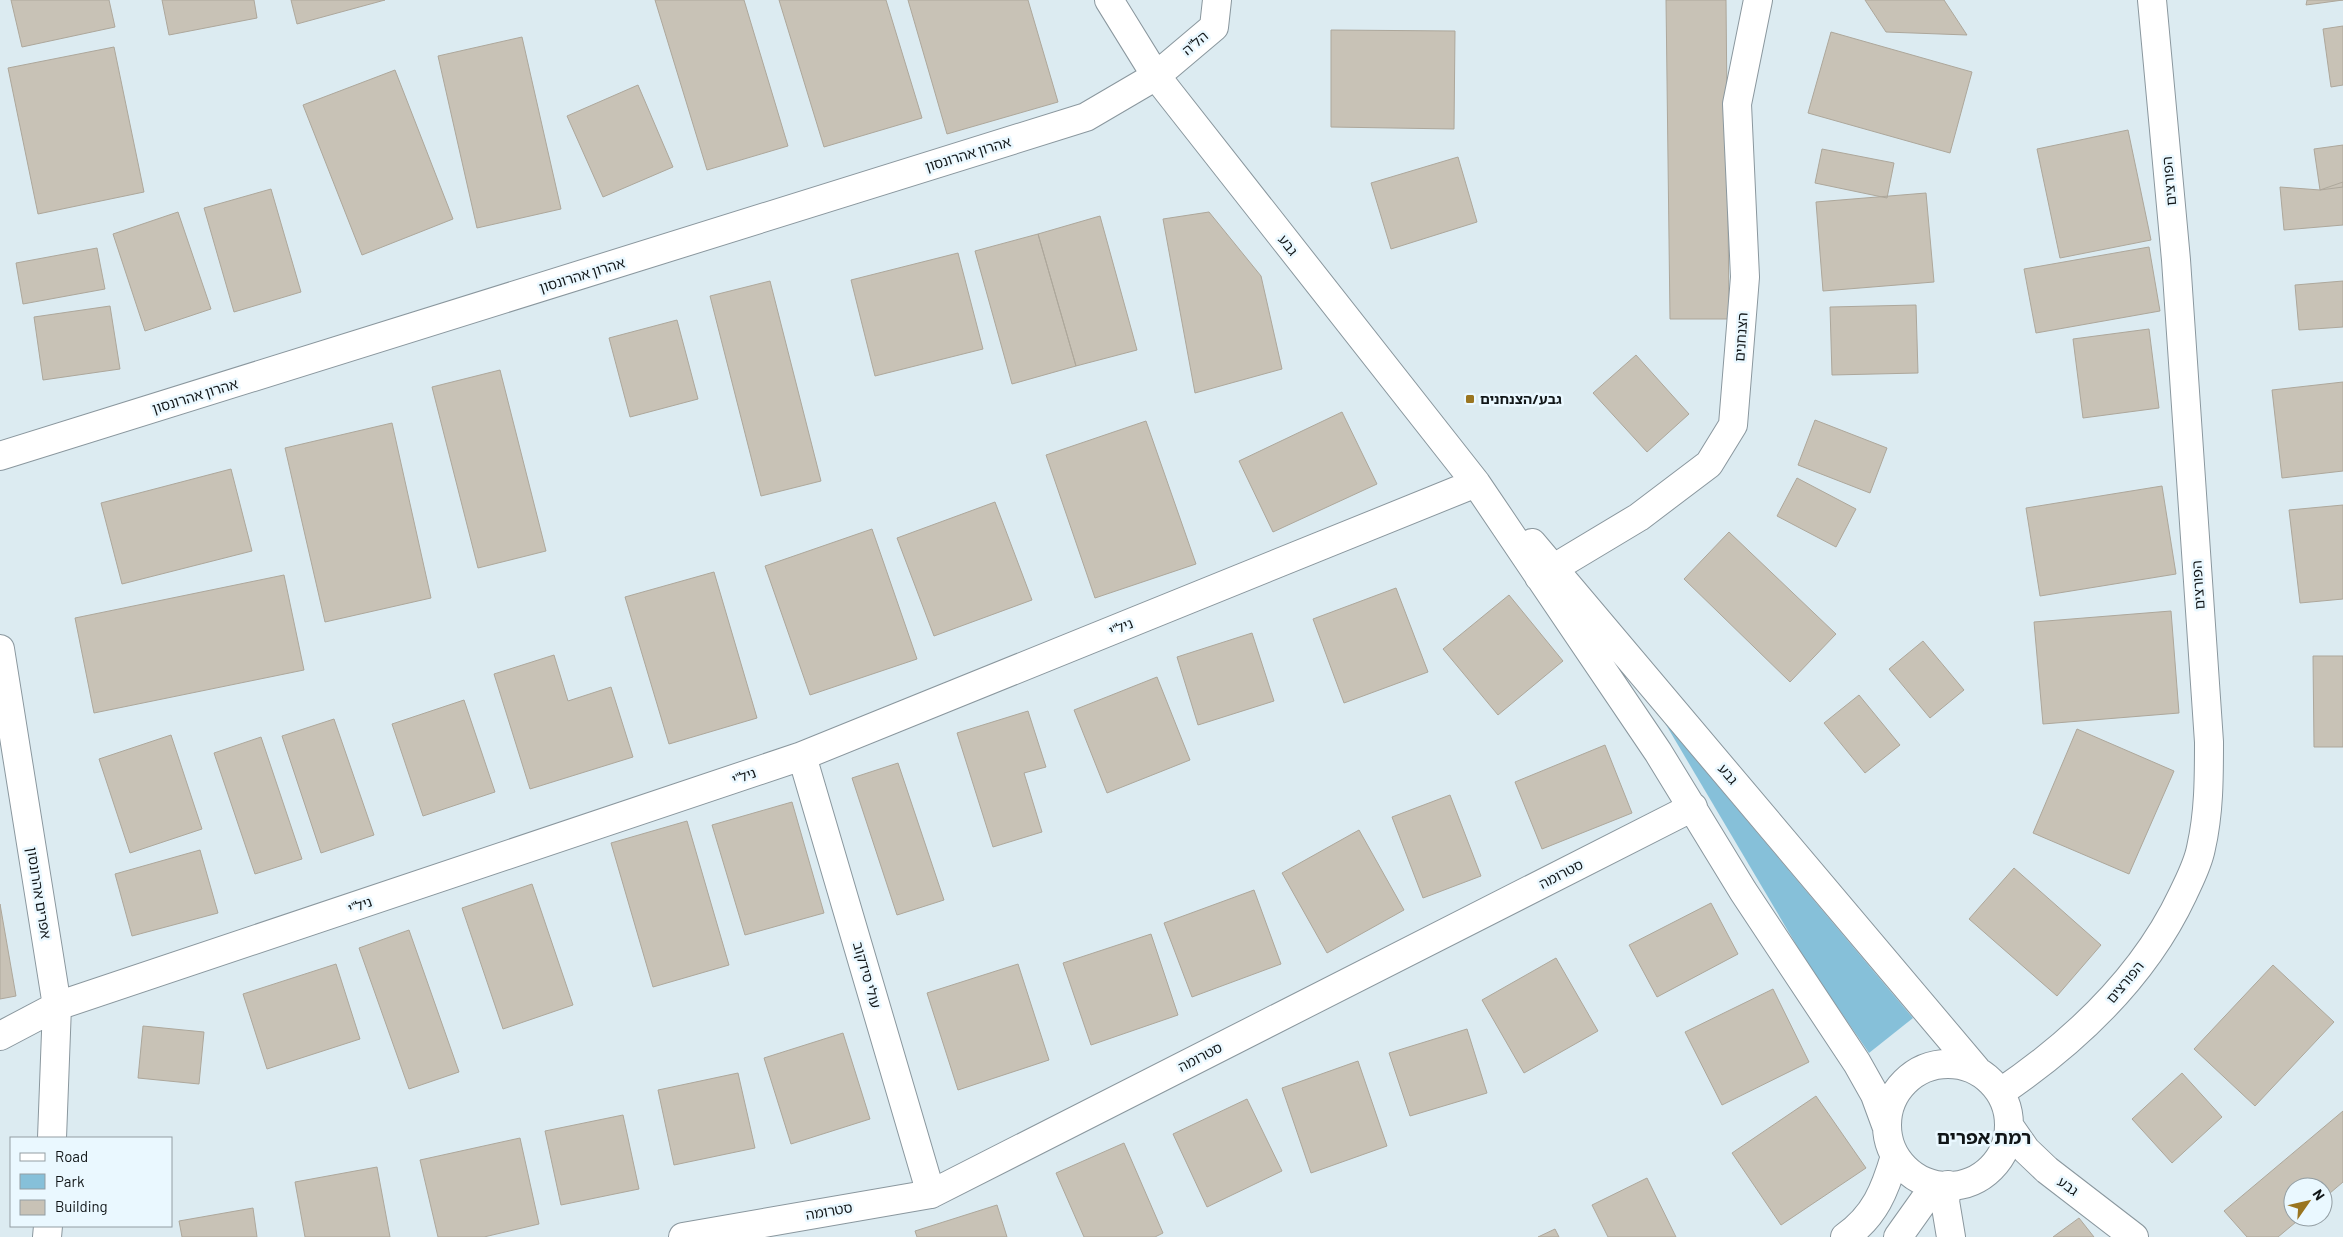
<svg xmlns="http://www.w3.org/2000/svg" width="2343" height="1237" font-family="Barlow,'Noto Sans Hebrew',sans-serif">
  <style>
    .green { fill: #86c0d9 }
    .building { fill: #c8c2b6; stroke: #ada79b }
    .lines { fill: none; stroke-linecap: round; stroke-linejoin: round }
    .street-casing { stroke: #8a979e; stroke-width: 30 }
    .street { stroke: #fff; stroke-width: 28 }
    .poi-dot { fill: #9a7520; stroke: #eaf8ff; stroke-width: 2 }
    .labels { text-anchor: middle; stroke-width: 5; stroke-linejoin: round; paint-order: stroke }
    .street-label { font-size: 14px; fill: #111618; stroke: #eaf8ff }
    .poi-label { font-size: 14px; font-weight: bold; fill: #111618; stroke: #eaf8ff; text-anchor: start }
    .district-label { font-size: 19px; font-weight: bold; fill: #111618; stroke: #eaf8ff }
  </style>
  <rect width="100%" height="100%" fill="#dcebf1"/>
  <path class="green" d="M 1665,723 L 1913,1018 L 1869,1053 L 1807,963 Z"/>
  <path class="building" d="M 11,0 L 109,0 L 115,27 L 22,47 Z
    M 162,0 L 254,0 L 257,18 L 169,35 Z
    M 291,0 L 385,0 L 297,24 Z
    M 655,0 L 744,0 L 788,146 L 707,170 Z
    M 779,0 L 886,0 L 922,118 L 824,147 Z
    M 908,0 L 1028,0 L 1058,102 L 947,134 Z
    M 1666,0 L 1726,0 L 1729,319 L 1670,319 Z
    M 1865,0 L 1944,0 L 1967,35 L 1886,32 Z
    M 2307,0 L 2343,0 L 2306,5 Z
    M 2343,26 L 2343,85 L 2331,87 L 2323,29 Z
    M 1331,30 L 1455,31 L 1454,129 L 1331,127 Z
    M 1831,32 L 1972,72 L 1950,153 L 1808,113 Z
    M 522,37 L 561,209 L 477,228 L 438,56 Z
    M 114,47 L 144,192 L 38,214 L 8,68 Z
    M 395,70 L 453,219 L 362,255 L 303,105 Z
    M 638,85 L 673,167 L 603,197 L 567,116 Z
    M 2128,130 L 2151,240 L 2060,258 L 2037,149 Z
    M 2343,145 L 2343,187 L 2320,190 L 2314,149 Z
    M 1822,149 L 1894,163 L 1887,198 L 1815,183 Z
    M 1458,157 L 1477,222 L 1391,249 L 1371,183 Z
    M 2343,182 L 2343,225 L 2284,230 L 2280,187 L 2320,190 Z
    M 271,189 L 301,292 L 234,312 L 204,208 Z
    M 1926,193 L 1934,282 L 1823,291 L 1816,202 Z
    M 178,212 L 211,309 L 145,331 L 113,234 Z
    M 1209,212 L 1261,276 L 1282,369 L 1195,393 L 1163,219 Z
    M 1100,216 L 1137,350 L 1076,366 L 1038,234 Z
    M 1038,234 L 1076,366 L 1012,384 L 975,251 Z
    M 2149,247 L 2160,311 L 2036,333 L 2024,269 Z
    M 97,248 L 105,289 L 23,304 L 16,263 Z
    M 958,253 L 983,349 L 875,376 L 851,280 Z
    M 770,281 L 821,481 L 761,496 L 710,296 Z
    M 2343,281 L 2343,327 L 2299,330 L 2295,285 Z
    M 1916,305 L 1918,373 L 1832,375 L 1830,307 Z
    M 110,306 L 120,369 L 43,380 L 34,317 Z
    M 677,320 L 698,399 L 630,417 L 609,338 Z
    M 2149,329 L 2159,408 L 2083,418 L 2073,339 Z
    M 1636,355 L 1689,414 L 1647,452 L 1593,393 Z
    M 500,370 L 546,551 L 478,568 L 432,387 Z
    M 2343,382 L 2343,471 L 2282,478 L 2272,390 Z
    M 1342,412 L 1377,484 L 1273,532 L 1239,461 Z
    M 1815,420 L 1887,448 L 1870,493 L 1798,465 Z
    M 1146,421 L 1196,564 L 1095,598 L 1046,455 Z
    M 392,423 L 431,598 L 325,622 L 285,448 Z
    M 231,469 L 252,551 L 122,584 L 101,503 Z
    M 1797,478 L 1856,509 L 1836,547 L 1777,516 Z
    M 2162,486 L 2176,574 L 2040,596 L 2026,508 Z
    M 995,502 L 1032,600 L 934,636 L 897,538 Z
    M 2343,505 L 2343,599 L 2300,603 L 2289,510 Z
    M 872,529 L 917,659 L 810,695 L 765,566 Z
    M 1729,532 L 1836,634 L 1790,682 L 1684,579 Z
    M 714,572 L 757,718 L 669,744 L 625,597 Z
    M 284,575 L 304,670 L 94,713 L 75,618 Z
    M 1396,588 L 1428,672 L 1344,703 L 1313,619 Z
    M 1509,595 L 1563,661 L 1498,715 L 1443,649 Z
    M 2171,611 L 2179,713 L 2043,724 L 2034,622 Z
    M 1252,633 L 1274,701 L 1198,725 L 1177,657 Z
    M 1923,641 L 1964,690 L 1930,718 L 1889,669 Z
    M 554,655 L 568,701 L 611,687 L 633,757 L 530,789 L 494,674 Z
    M 2313,656 L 2343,656 L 2343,747 L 2314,747 Z
    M 1157,677 L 1190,760 L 1107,793 L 1074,710 Z
    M 1859,695 L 1900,745 L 1865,773 L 1824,723 Z
    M 464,700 L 495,792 L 423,816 L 392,724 Z
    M 1028,711 L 1046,767 L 1024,773 L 1042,832 L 993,847 L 957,733 Z
    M 334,719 L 374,835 L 321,853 L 282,736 Z
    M 2077,729 L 2174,771 L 2129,874 L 2033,833 Z
    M 171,735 L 202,829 L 130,853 L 99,759 Z
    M 261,737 L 302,859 L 255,874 L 214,753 Z
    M 1605,745 L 1632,813 L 1542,849 L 1515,782 Z
    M 898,763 L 944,900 L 897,915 L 852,778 Z
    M 1450,795 L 1481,876 L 1423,898 L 1392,817 Z
    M 792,802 L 824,913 L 745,935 L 712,825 Z
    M 687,821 L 729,965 L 653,987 L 611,843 Z
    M 1359,830 L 1404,910 L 1327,953 L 1282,873 Z
    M 200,850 L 218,913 L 132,936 L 115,874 Z
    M 2014,868 L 2101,945 L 2057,996 L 1969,919 Z
    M 532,884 L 573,1005 L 503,1029 L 462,908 Z
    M 1254,890 L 1281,964 L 1192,997 L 1164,923 Z
    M 1711,903 L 1738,954 L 1657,997 L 1629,945 Z
    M 0,904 L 16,996 L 0,999 Z
    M 409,930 L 459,1072 L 409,1089 L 359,948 Z
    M 1151,934 L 1178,1015 L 1091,1045 L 1063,963 Z
    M 1556,958 L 1598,1031 L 1524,1073 L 1482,1000 Z
    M 336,964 L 360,1039 L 267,1069 L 243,994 Z
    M 1018,964 L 1049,1060 L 958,1090 L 927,993 Z
    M 2273,965 L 2334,1022 L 2255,1106 L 2194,1049 Z
    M 1773,989 L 1809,1062 L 1722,1105 L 1685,1032 Z
    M 143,1026 L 204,1032 L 199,1084 L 138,1078 Z
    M 1467,1029 L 1487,1093 L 1410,1116 L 1389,1053 Z
    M 843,1033 L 870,1119 L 791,1144 L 764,1058 Z
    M 1358,1061 L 1387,1146 L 1311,1173 L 1282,1088 Z
    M 738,1073 L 755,1148 L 674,1165 L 658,1090 Z
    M 2182,1073 L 2222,1117 L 2172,1163 L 2132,1119 Z
    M 1816,1096 L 1866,1168 L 1781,1225 L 1732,1153 Z
    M 1247,1099 L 1282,1171 L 1207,1207 L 1173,1134 Z
    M 2343,1111 L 2343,1182 L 2323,1199 L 2323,1187 L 2293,1187 L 2293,1217 L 2302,1217 L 2278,1237 L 2247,1237 L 2224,1211 Z
    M 623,1115 L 639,1189 L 561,1205 L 545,1131 Z
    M 520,1138 L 539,1224 L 484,1237 L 438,1237 L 420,1160 Z
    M 1124,1143 L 1163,1233 L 1155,1237 L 1084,1237 L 1056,1173 Z
    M 377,1167 L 390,1237 L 305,1237 L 295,1182 Z
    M 1647,1178 L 1676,1237 L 1608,1237 L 1592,1205 Z
    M 997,1205 L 1007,1237 L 917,1237 L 915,1231 Z
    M 253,1208 L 257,1237 L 182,1237 L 179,1221 Z
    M 2079,1218 L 2094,1237 L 2053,1237 Z
    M 1555,1229 L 1559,1237 L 1538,1237 Z"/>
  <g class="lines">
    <g class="street-casing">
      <path id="street" d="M 1109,0 L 1156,76 L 1476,483 L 1658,752 L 1743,891 L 1857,1063 L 1875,1095 L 1886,1125
        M 0,456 L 1086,117 L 1156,76 L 1214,27 L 1217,0
        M 1532,543 L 1976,1069
        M 1539,577 L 1639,517 L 1709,464 L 1733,425 L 1745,277 L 1737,104 L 1758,0
        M 0,649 L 57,1006 L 52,1138
        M 802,756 L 931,1194
        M 0,1036 L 57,1006 L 802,756 L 1476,483
        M1887 1125a61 61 0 1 1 122 0a61 61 0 1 1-122 0Z
        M 2001,1092 C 2076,1041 2144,977 2183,894 C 2190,879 2198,864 2201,848 C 2209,813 2209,778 2209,742 L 2176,260 L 2152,0
        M 2010,1127 L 2026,1150 L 2047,1170 L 2134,1237
        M 1948,1185 L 1945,1201 L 1951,1237
        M 47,1237 L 48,1226
        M 683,1237 L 931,1194 L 1693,807
        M 1845,1237 C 1875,1216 1885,1190 1895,1156
        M 1898,1237 L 1935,1185"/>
    </g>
    <use href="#street" class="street"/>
  </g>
  <rect class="poi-dot" x="1465" y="394" width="10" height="10" rx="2.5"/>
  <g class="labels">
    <g class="street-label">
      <text transform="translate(1195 43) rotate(-40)" y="5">הל"ה</text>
      <text transform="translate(968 154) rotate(-17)" y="5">אהרון אהרונסון</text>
      <text transform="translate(2169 181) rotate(-95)" y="5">הפורצים</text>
      <text transform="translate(1288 245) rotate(52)" y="5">גבע</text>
      <text transform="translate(582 275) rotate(-17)" y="5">אהרון אהרונסון</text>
      <text transform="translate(1741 337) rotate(-86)" y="5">הצנחנים</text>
      <text transform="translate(195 396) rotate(-17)" y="5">אהרון אהרונסון</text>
      <text transform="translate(2198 585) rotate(-94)" y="5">הפורצים</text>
      <text transform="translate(1121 627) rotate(-22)" y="5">ניל"י</text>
      <text transform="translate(1728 774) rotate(50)" y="5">גבע</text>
      <text transform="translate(744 776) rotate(-19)" y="5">ניל"י</text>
      <text transform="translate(1561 874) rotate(-27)" y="5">סטרומה</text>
      <text transform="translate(39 893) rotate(81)" y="5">אפרים אהרונסון</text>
      <text transform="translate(360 905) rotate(-19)" y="5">ניל"י</text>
      <text transform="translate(867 975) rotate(74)" y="5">עולי סידקוב</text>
      <text transform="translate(2125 982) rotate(-50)" y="5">הפורצים</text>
      <text transform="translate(1200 1057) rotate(-27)" y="5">סטרומה</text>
      <text transform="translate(2068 1186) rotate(36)" y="5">גבע</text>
      <text transform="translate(829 1211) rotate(-10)" y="5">סטרומה</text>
    </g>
    <g class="poi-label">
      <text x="1480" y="404">גבע/הצנחנים</text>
    </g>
    <g class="district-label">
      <text x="1984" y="1144">רמת אפרים</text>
    </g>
  </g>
  <rect x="10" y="1137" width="162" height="90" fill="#eaf8ff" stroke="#939ea3"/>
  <rect x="20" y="1153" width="25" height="8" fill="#ffffff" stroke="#939ea3"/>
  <text x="55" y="1162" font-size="15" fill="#111618">Road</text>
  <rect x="20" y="1174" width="25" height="15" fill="#86c0d9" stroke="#939ea3"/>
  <text x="55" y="1187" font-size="15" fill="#111618">Park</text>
  <rect x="20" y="1200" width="25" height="15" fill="#c8c2b6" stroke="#939ea3"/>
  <text x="55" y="1212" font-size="15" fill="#111618">Building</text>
  <g transform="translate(2308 1202) rotate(56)"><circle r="24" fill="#eaf8ff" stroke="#939ea3"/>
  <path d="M0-4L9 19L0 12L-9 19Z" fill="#9a7520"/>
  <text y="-8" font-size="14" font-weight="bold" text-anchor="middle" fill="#111618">N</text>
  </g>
</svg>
